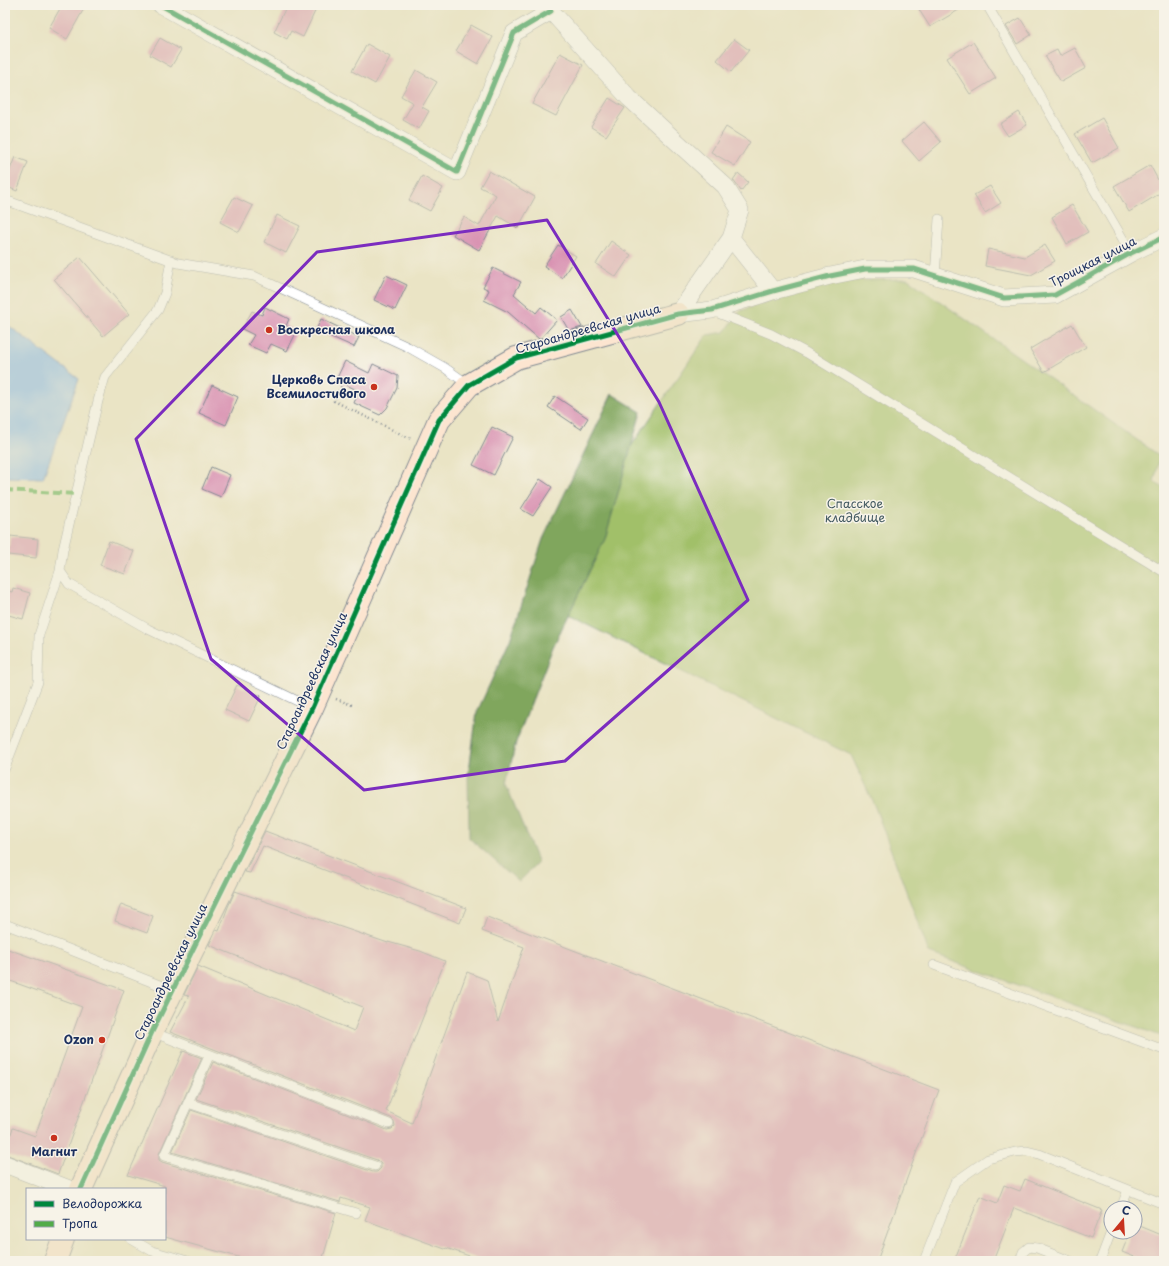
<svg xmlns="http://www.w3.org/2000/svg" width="1169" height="1266" font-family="'Playpen Sans',sans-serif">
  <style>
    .green { fill: #a1c069; stroke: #5e7864 }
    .forest { fill: #80a65d; stroke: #4e6a5e }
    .water { fill: #81b7f0; stroke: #4e73a7 }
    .building { fill: #d993b2 }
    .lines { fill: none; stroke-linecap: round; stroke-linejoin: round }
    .lane-casing { stroke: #828a92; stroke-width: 10 }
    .street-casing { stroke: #828a92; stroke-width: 18 }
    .secondary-casing { stroke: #828a92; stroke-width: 24 }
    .path { stroke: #828a92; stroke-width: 2.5; stroke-dasharray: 1 3; stroke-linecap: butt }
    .lane { stroke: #fff; stroke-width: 9 }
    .street { stroke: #fff; stroke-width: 17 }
    .secondary { stroke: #fce5d0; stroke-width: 22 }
    .quiet { stroke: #52ab49; stroke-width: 4; stroke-dasharray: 8 4; stroke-linecap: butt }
    .cycleway-casing { stroke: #f7f3e8; stroke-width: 8 }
    .cycleway { stroke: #00873e; stroke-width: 5 }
    .marked { fill: none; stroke: #7b2cbf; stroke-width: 3; stroke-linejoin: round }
    .poi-dot { fill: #c8321e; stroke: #f7f3e8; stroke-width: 1.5 }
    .labels { text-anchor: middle; stroke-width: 3; stroke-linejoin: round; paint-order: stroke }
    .street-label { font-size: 12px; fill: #1b2f5e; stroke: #f7f3e8 }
    .poi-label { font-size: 12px; font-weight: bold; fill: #1b2f5e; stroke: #f7f3e8; text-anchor: end }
    .park-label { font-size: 12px; fill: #435a61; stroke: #f7f3e8 }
  </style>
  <rect width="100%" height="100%" fill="#f7f3e8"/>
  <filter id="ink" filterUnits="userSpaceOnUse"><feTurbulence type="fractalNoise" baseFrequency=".025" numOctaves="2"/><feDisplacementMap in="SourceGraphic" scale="8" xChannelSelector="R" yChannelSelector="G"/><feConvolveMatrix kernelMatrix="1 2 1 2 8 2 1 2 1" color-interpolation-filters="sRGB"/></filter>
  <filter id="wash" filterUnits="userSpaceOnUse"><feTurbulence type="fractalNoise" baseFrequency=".012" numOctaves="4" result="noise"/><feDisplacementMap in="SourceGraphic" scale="16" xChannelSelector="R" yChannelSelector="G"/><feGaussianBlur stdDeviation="0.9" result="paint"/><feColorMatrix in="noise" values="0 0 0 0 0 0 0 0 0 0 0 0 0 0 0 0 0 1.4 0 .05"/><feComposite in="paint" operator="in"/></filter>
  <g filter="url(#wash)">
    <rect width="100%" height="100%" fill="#eae4c5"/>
    <path class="green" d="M 908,279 L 1160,456 L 1154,482 L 1164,488 L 1164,1037 L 929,953 L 875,807 L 851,755 L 567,615 L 555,558 L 707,335 L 725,332 L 740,311 L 826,281 Z"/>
    <path class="forest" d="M 612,394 L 641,412 L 605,539 L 553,647 L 516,742 L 506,784 L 538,863 L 519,882 L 469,838 L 468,778 L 477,712 L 510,640 L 543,539 Z"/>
    <path class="water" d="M 5,323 L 79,379 L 43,478 L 5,477 Z"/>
    <g id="blocks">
      <path class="building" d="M 62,5 L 86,5 L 67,39 L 49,28 Z
        M 287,5 L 318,5 L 303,37 L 291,31 L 287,39 L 274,32 Z
        M 916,5 L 967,5 L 930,27 Z
        M 1020,18 L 1031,35 L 1017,44 L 1006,26 Z
        M 471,25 L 493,37 L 478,64 L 456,51 Z
        M 160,38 L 181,50 L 171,67 L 150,55 Z
        M 734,39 L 749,50 L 731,72 L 717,60 Z
        M 973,42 L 996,78 L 970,94 L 947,58 Z
        M 367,44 L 390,57 L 375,84 L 352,71 Z
        M 1075,48 L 1086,68 L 1061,82 L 1045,56 L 1057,50 L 1060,56 Z
        M 560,53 L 583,65 L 556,116 L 532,104 Z
        M 416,70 L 437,82 L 422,107 L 429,111 L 419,129 L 403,120 L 413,103 L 401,96 Z
        M 609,98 L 625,108 L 606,136 L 591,127 Z
        M 1019,112 L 1027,125 L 1008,136 L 1000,124 Z
        M 1102,118 L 1119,148 L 1092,163 L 1075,134 Z
        M 924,122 L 941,142 L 919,161 L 902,141 Z
        M 726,127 L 750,142 L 735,166 L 711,152 Z
        M 15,157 L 28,162 L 17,191 L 5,186 L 5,182 Z
        M 1150,165 L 1164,191 L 1129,212 L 1114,186 Z
        M 489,171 L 535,197 L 518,228 L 498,216 L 479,250 L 453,235 L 464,217 L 479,226 L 496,195 L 480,187 Z
        M 738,173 L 748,182 L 741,191 L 733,180 Z
        M 422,176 L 443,188 L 430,211 L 409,200 Z
        M 990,186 L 1001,203 L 985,213 L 974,195 Z
        M 234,197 L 253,206 L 239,232 L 220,222 Z
        M 1072,205 L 1088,232 L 1067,244 L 1052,217 Z
        M 277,215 L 300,226 L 286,253 L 264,242 Z
        M 611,241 L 631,255 L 616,277 L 596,264 Z
        M 558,245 L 576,256 L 562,278 L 544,266 Z
        M 1045,245 L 1055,261 L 1031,275 L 985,266 L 988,249 L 1025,257 Z
        M 80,257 L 129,314 L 103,336 L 54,279 Z
        M 493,268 L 521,282 L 514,294 L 536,313 L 541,307 L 557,320 L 541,338 L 539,339 L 508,312 L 484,300 L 489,290 L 483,287 Z
        M 386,275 L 407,285 L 395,310 L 374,300 Z
        M 265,307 L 289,319 L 286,326 L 297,331 L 287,351 L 271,344 L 266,353 L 248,345 L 254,335 L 242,329 L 252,311 L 262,315 Z
        M 572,310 L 582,327 L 569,331 L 561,317 Z
        M 321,319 L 359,337 L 354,347 L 316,330 Z
        M 1072,324 L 1086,347 L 1044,372 L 1030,349 Z
        M 345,361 L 369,373 L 373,364 L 398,376 L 397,388 L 387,408 L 380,415 L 354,403 L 359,391 L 336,380 Z
        M 212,385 L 238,397 L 226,425 L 199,413 Z
        M 555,396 L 588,418 L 581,429 L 548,407 Z
        M 492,427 L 513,437 L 494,475 L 473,465 Z
        M 211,467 L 230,475 L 221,497 L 202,489 Z
        M 540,479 L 552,487 L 533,516 L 521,509 Z
        M 10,536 L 38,539 L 36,558 L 8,555 Z
        M 109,541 L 134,551 L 125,574 L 100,565 Z
        M 13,588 L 30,593 L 23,619 L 5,614 L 5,590 L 12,592 Z
        M 237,685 L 261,696 L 249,721 L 225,710 Z
        M 265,831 L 466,908 L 460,923 L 263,846 L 250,873 L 245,872 Z
        M 235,891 L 388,943 L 388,942 L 420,951 L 445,961 L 386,1111 L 412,1123 L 467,972 L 487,980 L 498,1022 L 524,947 L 482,931 L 487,917 L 939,1090 L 877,1261 L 484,1261 L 446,1248 L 445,1249 L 365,1220 L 370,1207 L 341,1198 L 340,1202 L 172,1152 L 191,1110 L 373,1172 L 377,1172 L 381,1168 L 381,1164 L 377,1160 L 196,1099 L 213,1062 L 387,1130 L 392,1129 L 395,1126 L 394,1121 L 391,1118 L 170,1032 L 189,996 L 184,995 L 198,966 L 354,1031 L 363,1007 L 209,945 L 216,930 L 219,931 L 228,907 Z
        M 121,904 L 153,916 L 147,933 L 115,921 Z
        M 5,948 L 124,990 L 58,1174 L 5,1154 L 5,1150 L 13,1128 L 35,1136 L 82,1007 L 5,979 Z
        M 183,1051 L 202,1058 L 159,1154 L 159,1160 L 162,1162 L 336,1213 L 322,1261 L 253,1261 L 165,1237 L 165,1186 L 128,1175 Z
        M 1025,1179 L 1102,1210 L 1091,1238 L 1014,1208 L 993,1261 L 954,1261 L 980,1196 L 997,1203 L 1004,1185 L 1020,1191 Z
        M 1135,1224 L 1164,1236 L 1164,1261 L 1145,1261 L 1122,1252 L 1130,1232 L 1135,1232 Z"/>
    </g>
  </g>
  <g filter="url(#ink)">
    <use href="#blocks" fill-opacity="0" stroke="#828a92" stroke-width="1"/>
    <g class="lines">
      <g class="lane-casing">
        <path id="lane" d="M 987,5 L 1131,253
          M 5,200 L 178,263 L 254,276 L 408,347 L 445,368 L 469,385
          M 171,260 L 165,293 L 158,310 L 105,377 L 98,401 L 63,550 L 60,571 L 69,584 L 148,629 L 312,708
          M 935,276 L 939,219
          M 713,311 L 771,334 L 807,353 L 1164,572
          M 5,768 L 38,682 L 39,635 L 60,571
          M 5,924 L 172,990
          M 934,965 L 1164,1050
          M 152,1032 L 389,1124
          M 209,1056 L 164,1156 L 356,1213
          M 188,1103 L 375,1166
          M 1121,1208 L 1128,1190
          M 131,1239 L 152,1251 L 188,1261
          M 924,1261 L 955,1182 L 988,1159 L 1015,1152 L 1027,1151 L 1039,1154 L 1164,1204
          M 1020,1261 L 1023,1252 L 1029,1247 L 1037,1248 L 1070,1261
          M 1100,1261 L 1111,1232"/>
      </g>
      <g class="street-casing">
        <path id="street" d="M 161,5 L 457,172 L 514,33 L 551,11
          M 547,5 L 551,11 L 629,98 L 725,186 L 740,210 L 731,238 L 678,314
          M 731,238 L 773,291
          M 678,314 L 712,310 L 773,291 L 830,276 L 865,269 L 914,269 L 1004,298 L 1055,295 L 1131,253 L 1164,237
          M 5,1164 L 69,1189"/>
      </g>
      <g class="secondary-casing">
        <path id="secondary" d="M 81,1189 L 152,1032 L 312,708 L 439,420 L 469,385 L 516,358 L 678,314
          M 55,1261 L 63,1239"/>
      </g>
      <path class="path" d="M 343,383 L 334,401 L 411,439
        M 336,699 L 352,705"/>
      <use href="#lane" class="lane"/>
      <use href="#street" class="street"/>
      <use href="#secondary" class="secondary"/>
      <path class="quiet" d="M 5,490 L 76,494"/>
      <g class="cycleway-casing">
        <path id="cycleway" d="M 161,5 L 457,172 L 514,33 L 551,11
          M 81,1189 L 152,1032 L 312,708 L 439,420 L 469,385 L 516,358 L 678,314 L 712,310 L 773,291 L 830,276 L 865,269 L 914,269 L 1004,298 L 1055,295 L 1131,253 L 1164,237"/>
      </g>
      <use href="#cycleway" class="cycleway"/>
    </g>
  </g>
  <path d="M0 0H1169V1266H0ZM 547,220 L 659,402 L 748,600 L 565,761 L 364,790 L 211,659 L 136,439 L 317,252 Z" fill="#eae4c5" fill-opacity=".55" fill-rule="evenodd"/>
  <path class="marked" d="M 547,220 L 659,402 L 748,600 L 565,761 L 364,790 L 211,659 L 136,439 L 317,252 Z"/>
  <g class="poi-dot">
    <circle cx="269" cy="330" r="4"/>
    <circle cx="374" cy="387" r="4"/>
    <circle cx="102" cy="1040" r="4"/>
    <circle cx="54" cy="1138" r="4"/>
  </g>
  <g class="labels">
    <g class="street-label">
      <text transform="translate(1093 262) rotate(-27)" y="4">Троицкая улица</text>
      <text transform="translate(588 329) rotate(-16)" y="4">Староандреевская улица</text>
      <text transform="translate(312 681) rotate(-65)" y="4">Староандреевская улица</text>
      <text transform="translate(171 972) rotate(-64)" y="4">Староандреевская улица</text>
    </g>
    <g class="poi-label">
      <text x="277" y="334" text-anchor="start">Воскресная школа</text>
      <text x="366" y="384">Церковь Спаса<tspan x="366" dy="14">Всемилостивого</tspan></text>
      <text x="94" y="1044">Ozon</text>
      <text x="54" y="1156" text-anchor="middle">Магнит</text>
    </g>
    <g class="park-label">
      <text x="855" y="508">Спасское<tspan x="855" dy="14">кладбище</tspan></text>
    </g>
  </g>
  <rect width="1169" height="1266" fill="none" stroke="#f7f3e8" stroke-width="20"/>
  <rect x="26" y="1188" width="140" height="52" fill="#f7f3e8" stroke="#9fa5b1"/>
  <rect x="34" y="1201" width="20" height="6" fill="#00873e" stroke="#9fa5b1"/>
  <text x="62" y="1208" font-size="12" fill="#1b2f5e">Велодорожка</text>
  <rect x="34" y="1221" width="20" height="6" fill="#52ab49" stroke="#9fa5b1"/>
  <text x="62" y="1228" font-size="12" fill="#1b2f5e">Тропа</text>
  <g transform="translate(1123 1220) rotate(18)"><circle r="19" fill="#f7f3e8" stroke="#9fa5b1"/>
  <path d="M0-3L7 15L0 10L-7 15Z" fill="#c8321e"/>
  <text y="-6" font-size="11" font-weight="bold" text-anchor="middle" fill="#1b2f5e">С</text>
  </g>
</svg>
